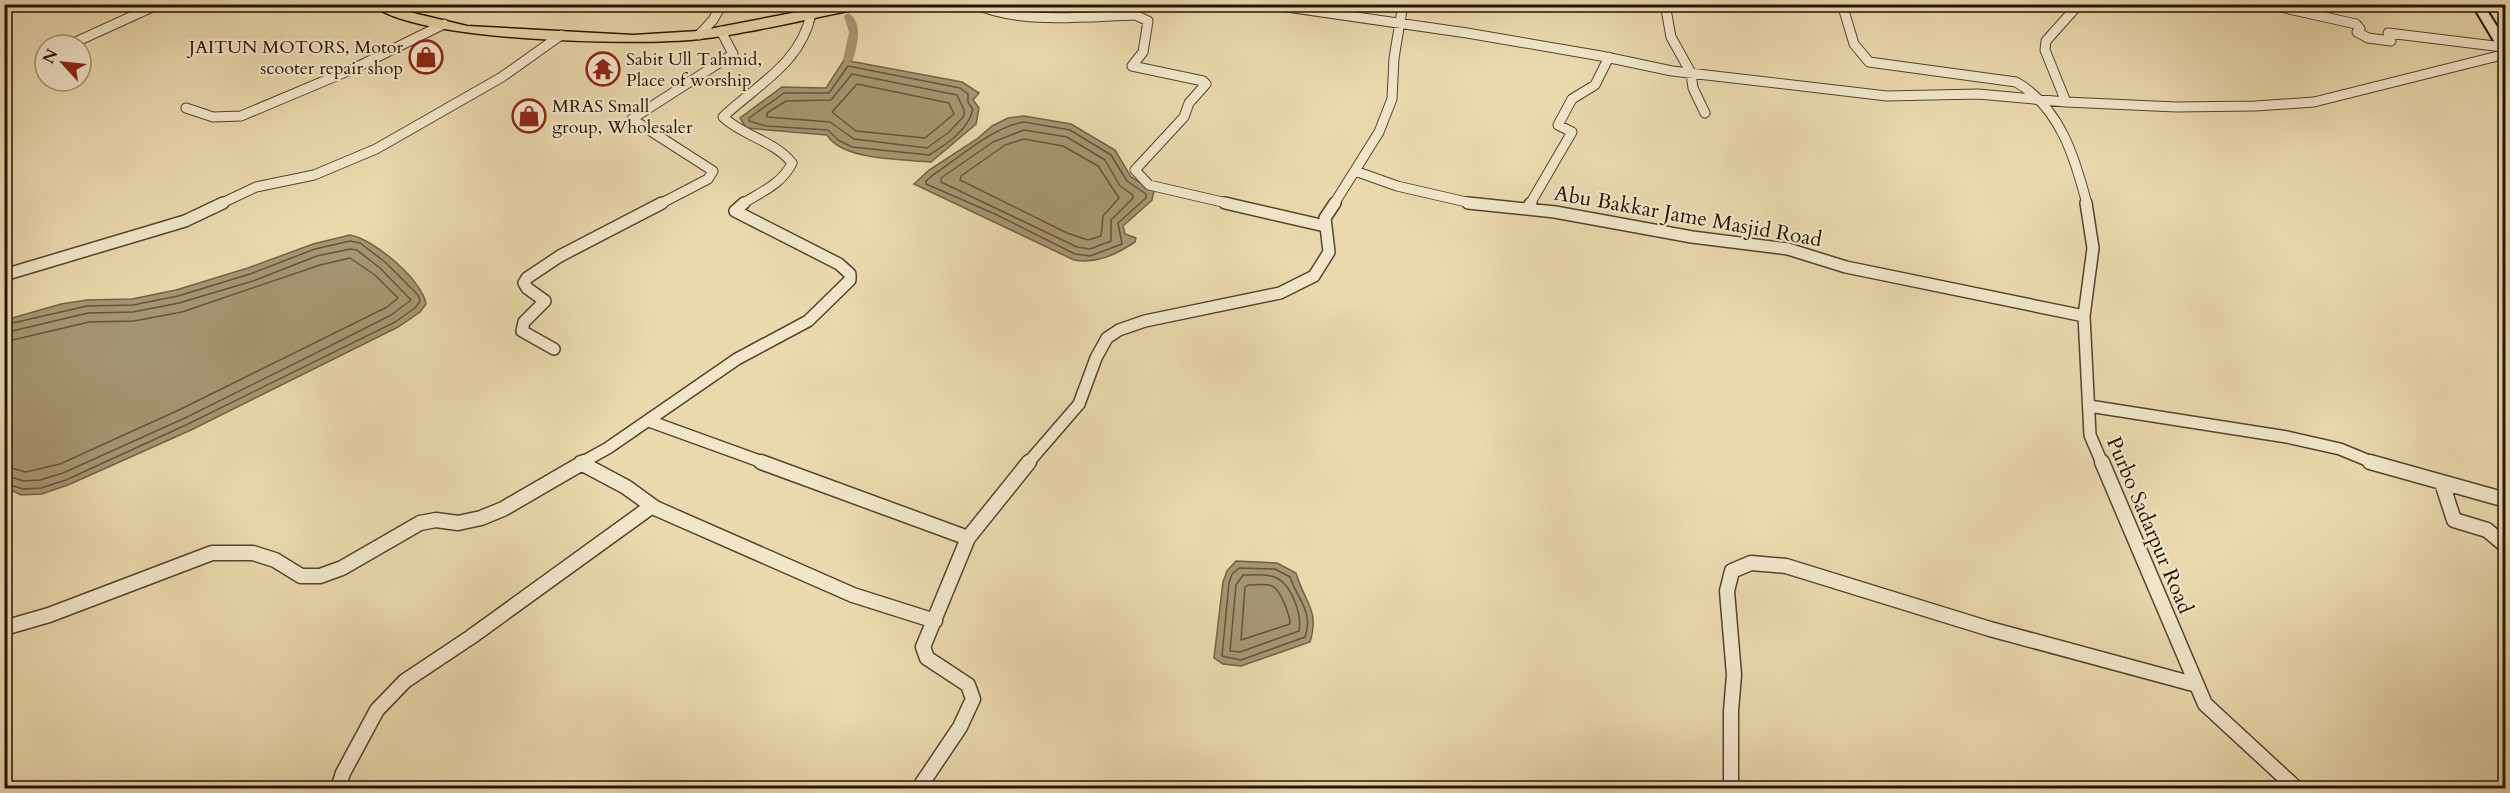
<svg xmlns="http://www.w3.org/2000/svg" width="2510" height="793" font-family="Cardo,serif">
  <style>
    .water { fill: #a69672; stroke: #726244; stroke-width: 1.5 }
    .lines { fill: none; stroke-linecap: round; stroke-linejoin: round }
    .shore { stroke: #655439; stroke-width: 1.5 }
    .canal { fill: #a69672; fill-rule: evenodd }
    .street-far2-casing { stroke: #55442b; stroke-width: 11 }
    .street-far1-casing { stroke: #55442b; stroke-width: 14 }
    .street-casing { stroke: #55442b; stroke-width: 17 }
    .secondary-casing { stroke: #241300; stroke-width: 4 }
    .highway-casing { stroke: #241300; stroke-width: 3 }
    .street-far2 { stroke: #f1e6ca; stroke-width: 9 }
    .street-far1 { stroke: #f1e6ca; stroke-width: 11 }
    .street { stroke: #f1e6ca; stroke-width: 14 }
    .secondary { fill: #f1e6ca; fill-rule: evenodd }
    .highway { fill: #e9d9ad; fill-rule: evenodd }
    .labels { text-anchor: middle; stroke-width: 4.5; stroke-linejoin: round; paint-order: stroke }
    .far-poi-label { font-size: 18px; fill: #241300; stroke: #f1e6ca; text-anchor: start }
    .street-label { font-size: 21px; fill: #241300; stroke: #f1e6ca }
  </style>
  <rect width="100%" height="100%" fill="#e9d9ad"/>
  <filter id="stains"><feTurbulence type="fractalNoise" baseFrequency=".00333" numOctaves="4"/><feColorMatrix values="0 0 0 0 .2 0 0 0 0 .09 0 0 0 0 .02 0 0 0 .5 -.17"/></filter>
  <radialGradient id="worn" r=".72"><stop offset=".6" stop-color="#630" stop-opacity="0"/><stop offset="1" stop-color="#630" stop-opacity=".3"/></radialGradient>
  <path class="water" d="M 844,60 L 962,82 L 979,93 L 973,100 L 979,108 L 976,124 L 931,162 C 903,159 843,161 827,135 L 746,128 L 740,118 L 782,87 L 826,88 Z
    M 1024,116 L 1071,124 L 1115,150 L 1131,177 L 1154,191 L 1152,200 L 1123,226 L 1125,234 L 1136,238 L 1135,242 C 1115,255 1097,264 1074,260 L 914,184 L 929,170 L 977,139 L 992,126 L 1008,118 Z
    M 350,235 C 374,239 423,281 426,304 L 420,312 L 398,327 L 191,430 L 68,485 L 42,494 L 21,495 L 5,487 L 5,320 L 61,304 L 87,300 L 132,299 L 176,290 L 248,268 L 313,244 Z
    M 1236,561 L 1277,563 L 1296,573 C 1304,602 1320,609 1310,642 L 1241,666 L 1223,664 L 1214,658 L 1223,582 L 1227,571 Z"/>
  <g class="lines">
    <path class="shore" d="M 848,66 L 960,88 L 968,94 L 968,102 L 973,110 C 967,131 947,144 929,155 L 852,147 L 838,140 L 828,130 L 766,126 L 749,121 L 749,118 L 784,93 L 829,93 Z
      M 852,74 L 957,95 L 964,110 L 964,116 L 949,132 L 927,148 L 854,139 L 830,122 L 767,117 L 767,113 L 786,101 L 831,100 Z
      M 857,84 L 949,103 L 954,114 L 925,138 L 856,131 L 832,112 Z
      M 1024,122 L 1070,130 L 1111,155 L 1127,181 L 1146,194 L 1146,198 L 1118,223 L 1122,244 L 1090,256 L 1075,254 L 995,214 L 926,184 L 926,181 L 933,175 C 959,158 994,126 1024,122 Z
      M 1024,130 L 1067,137 L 1105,160 L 1120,186 L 1133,195 L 1133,198 L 1111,220 L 1111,241 L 1090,249 L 1077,247 L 941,182 L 941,178 L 993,142 Z
      M 1024,139 L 1063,146 L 1098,166 L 1119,198 L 1103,216 L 1101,236 L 1088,240 L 1067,233 L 960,180 L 961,176 L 1005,145 Z
      M 4,325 L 87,306 L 133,305 L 178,296 L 250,274 L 315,249 L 350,241 L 360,243 L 385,262 L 418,295 L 420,301 L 415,308 L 395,322 L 188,424 L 66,480 L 41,488 L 23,489 L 4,483
      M 4,333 L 88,313 L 133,312 L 179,303 L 253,281 L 317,256 L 350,249 L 357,250 L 380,268 L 411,300 L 391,315 L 328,347 L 185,418 L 63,473 L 40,480 L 24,481 L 4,475
      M 4,342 L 89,322 L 134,321 L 182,312 L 320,265 L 350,258 L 375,275 L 398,298 L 387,307 L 181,409 L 60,464 L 26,472 L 4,466
      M 1239,568 L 1275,569 L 1290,577 C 1297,599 1314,611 1305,637 L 1241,660 L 1222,656 L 1229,583 L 1232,574 Z
      M 1243,575 C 1252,575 1263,574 1271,576 C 1291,580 1302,614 1299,631 L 1240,652 L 1230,651 L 1236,585 Z
      M 1248,585 C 1255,585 1266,583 1272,586 C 1280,589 1290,615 1290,624 L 1241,640 L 1245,587 Z"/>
    <path class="canal" d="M 848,13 C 864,22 857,46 853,60 L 848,63 L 843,60 L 849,32 L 844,16 Z"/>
    <g class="street-far2-casing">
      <path id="street-far2" d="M 976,4 C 1019,25 1089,16 1136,15
        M 1135,4 L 1131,13 L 1148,21 L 1143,52 L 1132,66 L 1203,81 L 1206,84 L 1189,103 L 1184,117 L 1135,170 L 1149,185 L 1231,204
        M 1266,4 L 1467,33 L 1601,56 L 1672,71 L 1887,96 L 1978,94 L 2066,102 L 2176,107 L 2255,106 L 2314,102 L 2506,54
        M 1665,4 L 1671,37 L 1691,73 L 1693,88 L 1705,113
        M 1842,4 L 1854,44 L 1869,62 L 2016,82 C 2060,107 2075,158 2087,204
        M 2267,4 L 2356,24 L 2360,29 L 2357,32 L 2368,38 L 2391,41 L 2388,33 L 2503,47
        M 699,35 L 713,20 L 722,4
        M 69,45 L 159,4
        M 2066,102 L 2045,50 L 2046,41 L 2079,4
        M 186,108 L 213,117 L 241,116 L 355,68 L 444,24
        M 1355,171 L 1397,186 L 1475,204
        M 220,204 L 256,187 L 314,175 L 376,149 L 502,77 L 561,35
        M 660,204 L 708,179 L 713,171 L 632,119 L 733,54 L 721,31
        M 742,204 C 761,192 782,184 792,163 C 775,141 743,136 723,117 C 757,85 801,63 811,14
        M 1334,204 L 1379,132 L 1392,99 L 1394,58 L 1403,4
        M 1530,204 L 1572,132 L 1558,125 L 1572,99 L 1595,85 L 1609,57"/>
    </g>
    <g class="street-far1-casing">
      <path id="street-far1" d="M 1225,203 L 1325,226
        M 1468,203 L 1555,212 L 1692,237 L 1788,249 L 1846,267 L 2084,316
        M 2086,203 L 2093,248 L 2084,316 L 2090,435 L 2102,463
        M 1527,209 L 1531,203
        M 4,275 L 185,221 L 223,203
        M 554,349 L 522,331 L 524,322 L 545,301 L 527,288 L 524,283 L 527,278 L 560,256 L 662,203
        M 2089,406 L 2287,437 L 2340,449 L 2374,463
        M 649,421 L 765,463
        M 581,463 L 608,448 L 737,359 L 808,321 L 850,280 L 850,274 L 839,264 L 735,211 L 744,203
        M 1028,463 L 1079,404 L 1096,358 L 1107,338 L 1119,330 L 1145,321 L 1280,293 L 1314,276 L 1329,252 L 1325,218 L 1335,203"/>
    </g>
    <g class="street-casing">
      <path id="street" d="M 761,462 L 968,538
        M 2102,462 L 2205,704 L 2296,788
        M 2370,462 L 2506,500
        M 581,463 L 626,487 L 655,508 L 853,595 L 935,621
        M 2442,483 L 2454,520 L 2487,530 L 2506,546
        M 4,628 L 49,615 L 212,553 L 253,553 L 275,560 L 301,576 L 320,576 L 342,568 L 420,523 L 436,520 L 458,523 L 481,518 L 503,509 L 584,462
        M 338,788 L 343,773 L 377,710 L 405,681 L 471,637 L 652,506
        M 919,788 L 960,727 L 973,699 L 968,685 L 927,658 L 923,647 L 968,538 L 1029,462
        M 1731,788 L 1731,711 L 1734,675 L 1727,591 L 1732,571 L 1751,563 L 1786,566 L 1990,629 L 2197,685"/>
    </g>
    <g class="secondary-casing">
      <path id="secondary" d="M 2472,4 L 2483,4 L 2506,41 L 2506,54 L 2500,51 Z"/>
    </g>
    <g class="highway-casing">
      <path id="highway" d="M 372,4 L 391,4 L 405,11 L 467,26 L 633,35 L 699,31 L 839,4 L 871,4 L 864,8 C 809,18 754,33 699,39 C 642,46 410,42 372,4 Z"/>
    </g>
    <use href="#street-far2" class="street-far2"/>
    <use href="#street-far1" class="street-far1"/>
    <use href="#street" class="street"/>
    <use href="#secondary" class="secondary"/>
    <use href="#highway" class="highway"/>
  </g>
  <defs>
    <g id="shop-ring" transform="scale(1.725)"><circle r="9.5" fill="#f1e6ca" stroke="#8f2418" stroke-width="1.5"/><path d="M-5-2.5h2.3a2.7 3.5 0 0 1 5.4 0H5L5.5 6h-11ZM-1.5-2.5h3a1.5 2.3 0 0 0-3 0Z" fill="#8f2418"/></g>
    <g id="temple-ring" transform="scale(1.725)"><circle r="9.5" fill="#f1e6ca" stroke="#8f2418" stroke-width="1.5"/><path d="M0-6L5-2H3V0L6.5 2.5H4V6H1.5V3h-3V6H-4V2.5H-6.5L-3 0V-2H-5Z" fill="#8f2418"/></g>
  </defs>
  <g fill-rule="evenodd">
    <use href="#shop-ring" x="426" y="57"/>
    <use href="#temple-ring" x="603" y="69"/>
    <use href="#shop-ring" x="529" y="116"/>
  </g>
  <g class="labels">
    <g class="far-poi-label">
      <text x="403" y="53" text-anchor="end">JAITUN MOTORS, Motor<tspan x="403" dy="21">scooter repair shop</tspan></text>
      <text x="626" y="65">Sabit Ull Tahmid,<tspan x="626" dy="21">Place of worship</tspan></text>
      <text x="552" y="112">MRAS Small<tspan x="552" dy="21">group, Wholesaler</tspan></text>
    </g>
    <g class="street-label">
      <text transform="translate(1688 216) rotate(10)" y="7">Abu Bakkar Jame Masjid Road</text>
      <text transform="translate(2150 525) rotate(67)" y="7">Purbo Sadarpur Road</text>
    </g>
  </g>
  <rect width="2510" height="793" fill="none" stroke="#e9d9ad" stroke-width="24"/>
  <rect x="6" y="6" width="2498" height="781" fill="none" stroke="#241300" stroke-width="3"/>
  <rect x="12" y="12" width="2486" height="769" fill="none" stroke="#241300" stroke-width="1.5"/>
  <g transform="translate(63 63) rotate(297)"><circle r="28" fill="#f1e6ca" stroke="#9f9279" stroke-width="1.5"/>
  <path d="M0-4.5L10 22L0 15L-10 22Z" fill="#8f2418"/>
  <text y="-9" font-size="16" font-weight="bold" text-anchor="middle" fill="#241300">N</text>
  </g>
  <rect width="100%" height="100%" filter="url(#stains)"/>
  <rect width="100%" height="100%" fill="url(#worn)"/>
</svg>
